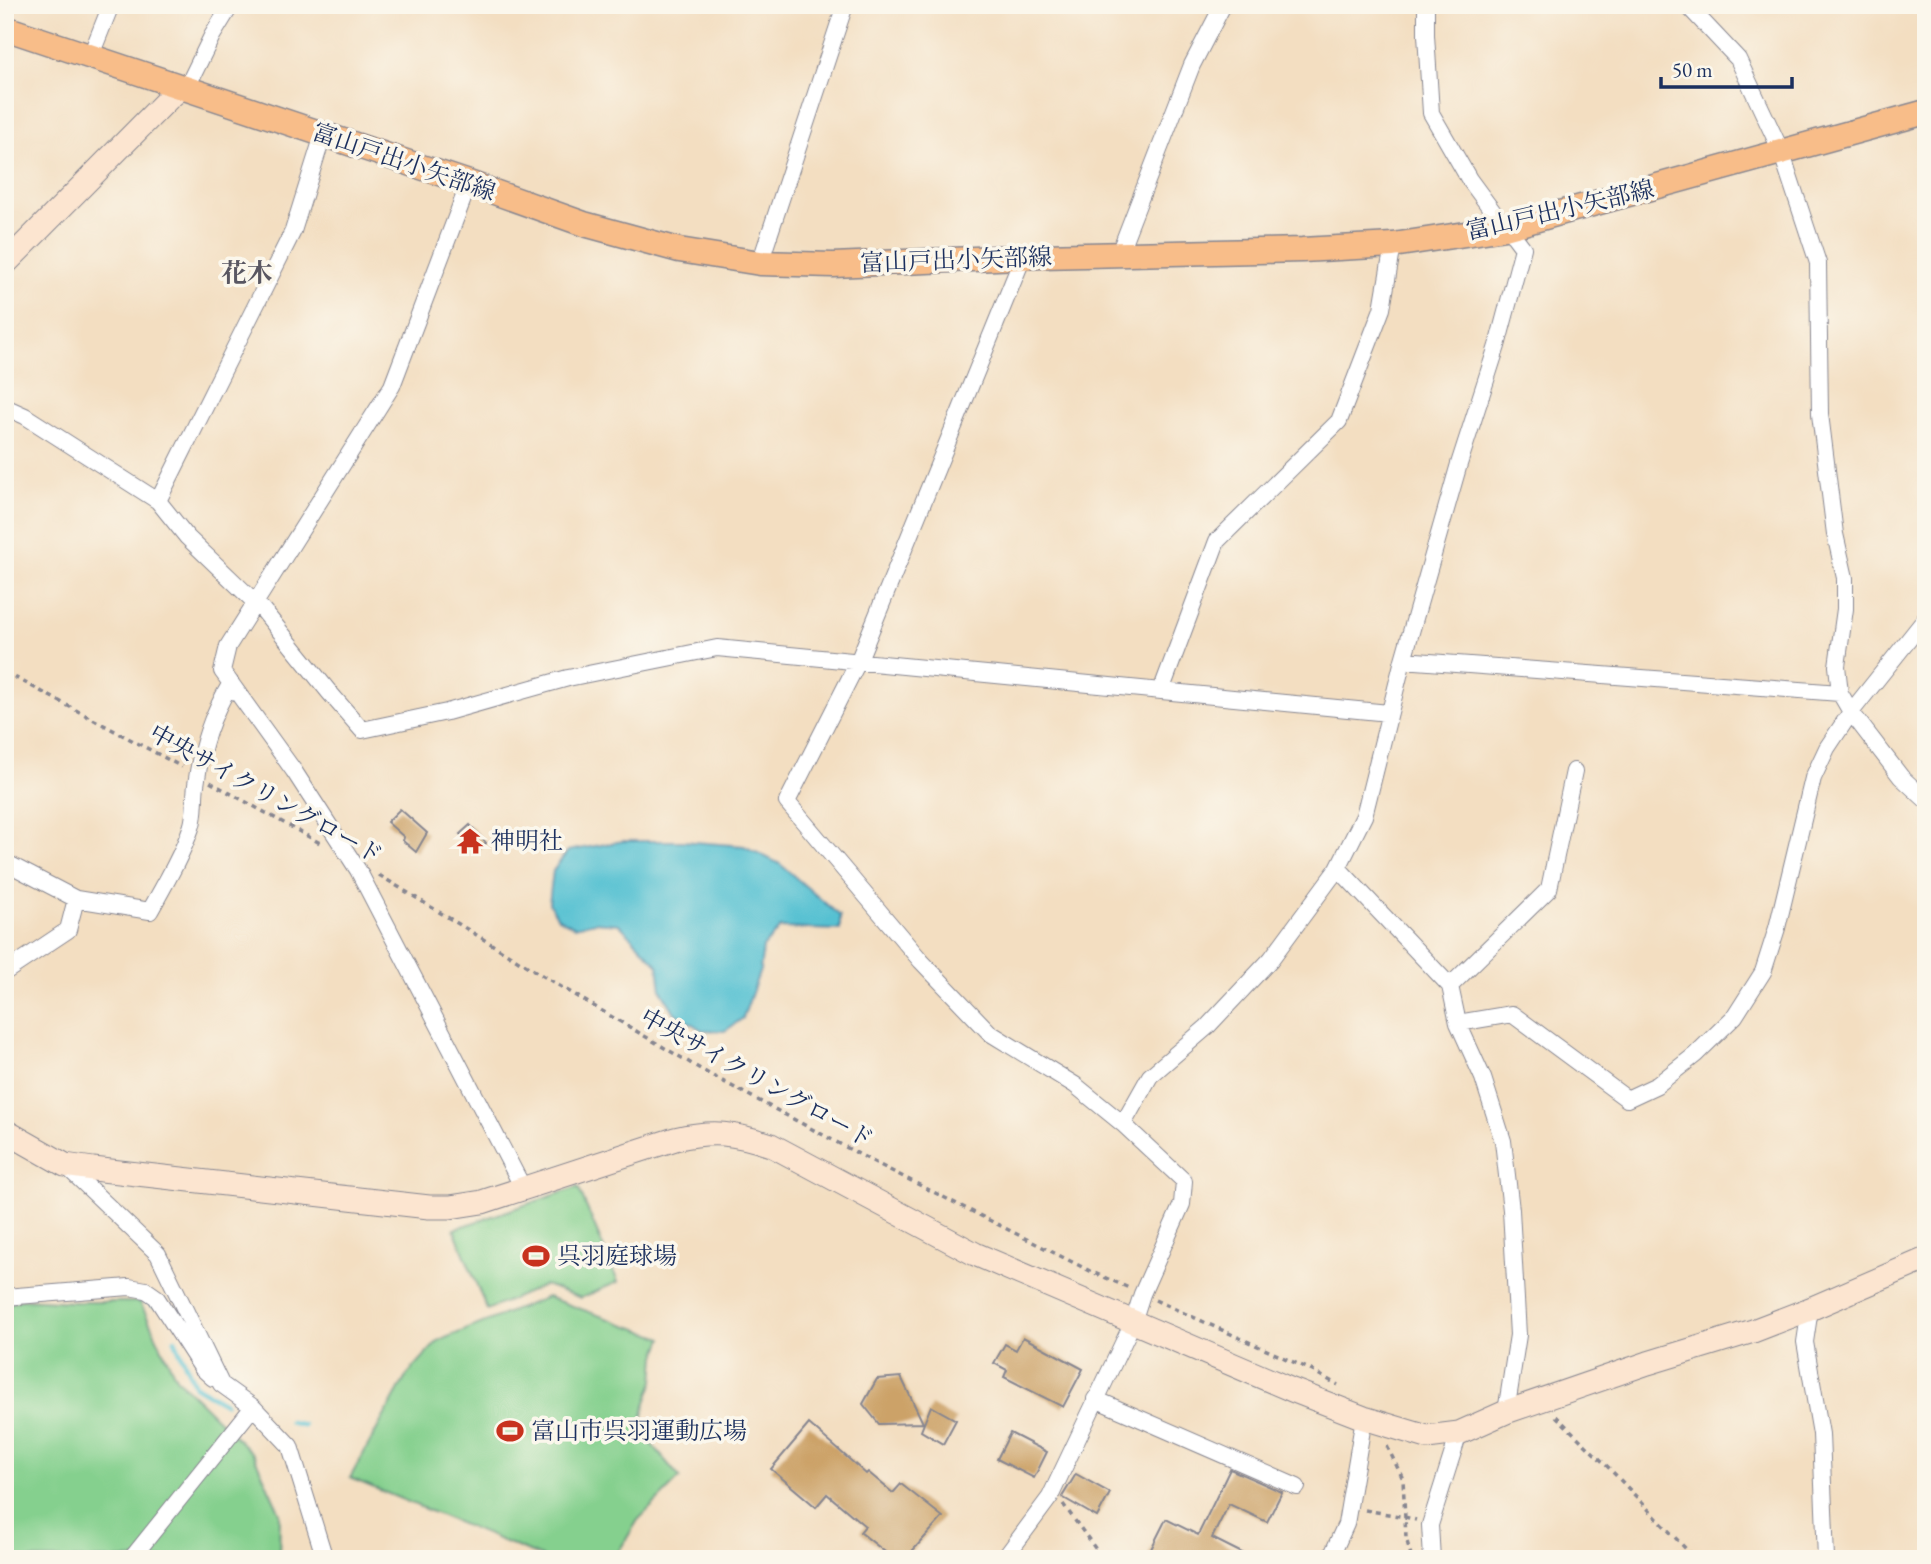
<svg xmlns="http://www.w3.org/2000/svg" width="1931" height="1564" font-family="'EB Garamond','Noto Serif JP',serif">
  <style>
    .green { fill: #85d08e; stroke: #508076; stroke-width: 2 }
    .water { fill: #57c1d2; stroke: #397898; stroke-width: 2 }
    .lines { fill: none; stroke-linecap: round; stroke-linejoin: round }
    .stream { stroke: #57c1d2; stroke-width: 5 }
    .building { fill: #cca268 }
    .street-casing { stroke: #878690; stroke-width: 18 }
    .secondary-casing { stroke: #878690; stroke-width: 25 }
    .primary-casing { stroke: #878690; stroke-width: 27 }
    .path { stroke: #878690; stroke-width: 3.5; stroke-dasharray: 5 5; stroke-linecap: butt }
    .street { stroke: #fff; stroke-width: 16 }
    .secondary { stroke: #fce5d0; stroke-width: 23 }
    .primary { stroke: #f8bd89; stroke-width: 24 }
    .labels { text-anchor: middle; stroke-width: 7; stroke-linejoin: round; paint-order: stroke }
    .street-label { font-size: 24px; fill: #1b2f5e; stroke: #fbf7ec }
    .poi-label { font-size: 24px; fill: #1b2f5e; stroke: #fbf7ec; text-anchor: start }
    .neighbourhood-label { font-size: 26px; font-weight: bold; fill: #595762; stroke: #fbf7ec }
  </style>
  <rect width="100%" height="100%" fill="#fbf7ec"/>
  <filter id="ink" filterUnits="userSpaceOnUse"><feTurbulence type="fractalNoise" baseFrequency=".0143" numOctaves="2"/><feDisplacementMap in="SourceGraphic" scale="14" xChannelSelector="R" yChannelSelector="G"/><feConvolveMatrix kernelMatrix="1 2 1 2 8 2 1 2 1" color-interpolation-filters="sRGB"/></filter>
  <filter id="wash" filterUnits="userSpaceOnUse"><feTurbulence type="fractalNoise" baseFrequency=".00686" numOctaves="4" result="noise"/><feDisplacementMap in="SourceGraphic" scale="28" xChannelSelector="R" yChannelSelector="G"/><feGaussianBlur stdDeviation="1.57" result="paint"/><feColorMatrix in="noise" values="0 0 0 0 0 0 0 0 0 0 0 0 0 0 0 0 0 1.4 0 .05"/><feComposite in="paint" operator="in"/></filter>
  <g filter="url(#wash)">
    <rect width="100%" height="100%" fill="#f3dec1"/>
    <path class="green" d="M 578,1187 L 618,1282 L 581,1298 L 545,1285 L 487,1310 L 454,1229 Z
      M 547,1297 L 663,1338 L 656,1356 L 654,1381 L 645,1405 L 642,1423 L 648,1440 L 680,1478 L 638,1520 L 614,1559 L 546,1559 L 350,1478 L 407,1375 L 438,1341 Z
      M 23,1299 L 74,1302 L 140,1302 L 176,1378 L 254,1455 L 280,1513 L 279,1559 L 5,1559 L 5,1305 Z"/>
    <path class="water" d="M 623,841 L 682,841 L 744,846 L 780,864 L 840,916 L 840,930 L 780,928 L 763,947 L 760,970 L 743,1018 L 725,1031 L 702,1030 L 675,1013 L 661,990 L 658,965 L 619,924 L 594,922 L 575,927 L 558,918 L 549,903 L 553,871 L 568,851 Z"/>
    <g class="lines">
      <path class="stream" d="M 131,1294 L 151,1303 L 153,1305
        M 175,1340 L 195,1386 L 225,1403
        M 290,1422 L 303,1425"/>
    </g>
    <g id="blocks">
      <path class="building" d="M 400,809 L 427,833 L 416,852 L 403,841 L 404,837 L 387,822 Z
        M 470,825 L 486,843 L 477,852 L 460,834 Z
        M 1023,1337 L 1083,1369 L 1063,1407 L 1004,1377 L 1007,1370 L 994,1363 L 1005,1344 L 1016,1350 Z
        M 901,1377 L 923,1423 L 879,1424 L 863,1404 L 877,1379 Z
        M 931,1406 L 956,1420 L 943,1444 L 921,1431 Z
        M 809,1424 L 866,1474 L 868,1472 L 893,1493 L 901,1484 L 943,1517 L 905,1559 L 879,1559 L 885,1552 L 860,1532 L 865,1526 L 827,1494 L 816,1507 L 771,1469 Z
        M 1010,1433 L 1047,1452 L 1034,1478 L 997,1459 Z
        M 1230,1469 L 1282,1492 L 1267,1522 L 1229,1504 L 1212,1538 L 1254,1559 L 1146,1559 L 1166,1519 L 1198,1535 Z
        M 1076,1474 L 1110,1493 L 1097,1517 L 1062,1497 Z"/>
    </g>
  </g>
  <g filter="url(#ink)">
    <use href="#blocks" fill-opacity="0" stroke="#878690" stroke-width="2"/>
    <g class="lines">
      <g class="street-casing">
        <path id="street" d="M 1687,5 L 1738,59 L 1781,151 L 1818,263 L 1820,414 L 1835,534 L 1845,578 L 1845,609 L 1837,666 L 1840,693 L 1851,712 L 1901,777 L 1926,800
          M 91,55 L 111,5
          M 182,87 L 191,79 L 212,36 L 231,5
          M 469,183 L 392,386 L 228,646 L 222,671 L 294,771 L 358,870 L 523,1188
          M 1118,256 L 1192,65 L 1223,5
          M 760,263 L 845,5
          M 5,407 L 25,416 L 158,501 L 187,537 L 262,609 L 329,692 L 362,730 L 447,712 L 568,678 L 717,648 L 1389,713
          M 158,501 L 293,231 L 323,135
          M 1403,660 L 1840,693
          M 1161,691 L 1217,541 L 1339,421 L 1382,309 L 1393,245
          M 5,862 L 76,899
          M 1338,868 L 1450,986 L 1458,1023
          M 5,972 L 68,930 L 76,899 L 150,911 C 165,884 181,857 191,828 C 196,815 194,799 196,785 C 201,747 211,716 231,683
          M 1450,986 L 1549,889 L 1574,771
          M 1123,1124 L 1150,1076 L 1207,1027 L 1271,959 L 1338,868 L 1364,816 L 1403,660 L 1459,464 L 1497,346 L 1523,248 L 1514,236 L 1505,228 L 1469,179 L 1431,113 L 1426,35 L 1426,5
          M 65,1165 L 158,1254 L 221,1384 L 253,1407 L 290,1446 L 325,1559
          M 5,1297 L 129,1287 L 146,1290 L 156,1297 L 202,1368 L 213,1378
          M 1810,1309 L 1805,1342 L 1821,1434 L 1826,1559
          M 1095,1399 L 1297,1487
          M 1506,1412 L 1518,1335 L 1511,1210 L 1503,1141 L 1483,1078 L 1458,1023 L 1512,1014 L 1627,1099 L 1657,1085 L 1695,1055 L 1735,1016 L 1763,972 L 1777,928 L 1813,778 L 1827,748 L 1851,712 L 1926,618
          M 131,1559 L 253,1407
          M 1004,1559 L 1050,1497 L 1133,1322 L 1142,1294 L 1182,1204 L 1184,1181 L 1123,1124 L 1075,1085 L 990,1033 L 921,961 L 787,802 L 858,662 L 1023,257
          M 1330,1559 L 1346,1524 L 1364,1418
          M 1432,1559 L 1430,1525 L 1459,1433"/>
      </g>
      <g class="secondary-casing">
        <path id="secondary" d="M 5,264 L 169,98 L 182,87
          M 5,1131 L 65,1165 L 93,1169 L 429,1207 L 450,1207 L 482,1202 L 675,1139 C 713,1130 734,1133 771,1145 L 975,1254 L 1292,1390 L 1364,1418 L 1427,1437 L 1459,1433 L 1506,1412 L 1648,1363 L 1753,1331 L 1810,1309 L 1926,1259"/>
      </g>
      <g class="primary-casing">
        <path id="primary" d="M 5,28 L 469,183 L 584,224 L 679,250 L 760,263 L 833,265 L 1042,256 L 1302,250 L 1393,245 L 1505,228 L 1926,112"/>
      </g>
      <path class="path" d="M 5,672 L 182,767
        M 210,782 L 320,843
        M 379,875 L 553,982 L 709,1074 L 870,1160 L 1090,1271 L 1129,1288
        M 1155,1300 L 1309,1369 L 1338,1385
        M 1556,1416 L 1608,1467 L 1686,1549 L 1697,1559
        M 1387,1446 L 1403,1479 L 1406,1538 L 1412,1559
        M 1063,1504 L 1103,1559
        M 1365,1510 L 1405,1517 L 1416,1520"/>
      <use href="#street" class="street"/>
      <use href="#secondary" class="secondary"/>
      <use href="#primary" class="primary"/>
    </g>
  </g>
  <defs>
    <g id="temple-bare" transform="scale(2.1)"><path d="M0-6L5-2H3V0L6.5 2.5H4V6H1.5V3h-3V6H-4V2.5H-6.5L-3 0V-2H-5Z" fill="#c8321e" stroke="#fbf7ec" stroke-width="2.5" paint-order="stroke"/></g>
    <g id="stadium-bare" transform="scale(2.1)"><path d="M0-5a6.5 5 0 1 0 0 10a6.5 5 0 1 0 0-10ZM-3.5-1.8h7v3.6h-7Z" fill="#c8321e" stroke="#fbf7ec" stroke-width="2.5" paint-order="stroke"/></g>
  </defs>
  <g fill-rule="evenodd">
    <use href="#temple-bare" x="470" y="841"/>
    <use href="#stadium-bare" x="536" y="1256"/>
    <use href="#stadium-bare" x="510" y="1431"/>
  </g>
  <g class="labels">
    <g class="street-label">
      <text transform="translate(404 162) rotate(19)" y="8">富山戸出小矢部線</text>
      <text transform="translate(1560 210) rotate(-13)" y="8">富山戸出小矢部線</text>
      <text transform="translate(956 260) rotate(-2)" y="8">富山戸出小矢部線</text>
      <text transform="translate(266 794) rotate(29)" y="8">中央サイクリングロード</text>
      <text transform="translate(757 1078) rotate(29)" y="8">中央サイクリングロード</text>
    </g>
    <g class="poi-label">
      <text x="491" y="849">神明社</text>
      <text x="557" y="1264">呉羽庭球場</text>
      <text x="531" y="1439">富山市呉羽運動広場</text>
    </g>
    <g class="neighbourhood-label">
      <text x="247" y="282">花木</text>
    </g>
  </g>
  <rect width="1931" height="1564" fill="none" stroke="#fbf7ec" stroke-width="28"/>
  <path d="M1661 77v10h131v-10" fill="none" stroke="#1b2f5e" stroke-width="3.5"/>
  <text x="1672" y="77" font-size="21" fill="#1b2f5e" stroke="#fbf7ec" stroke-width="5" paint-order="stroke">50 m</text>
</svg>
